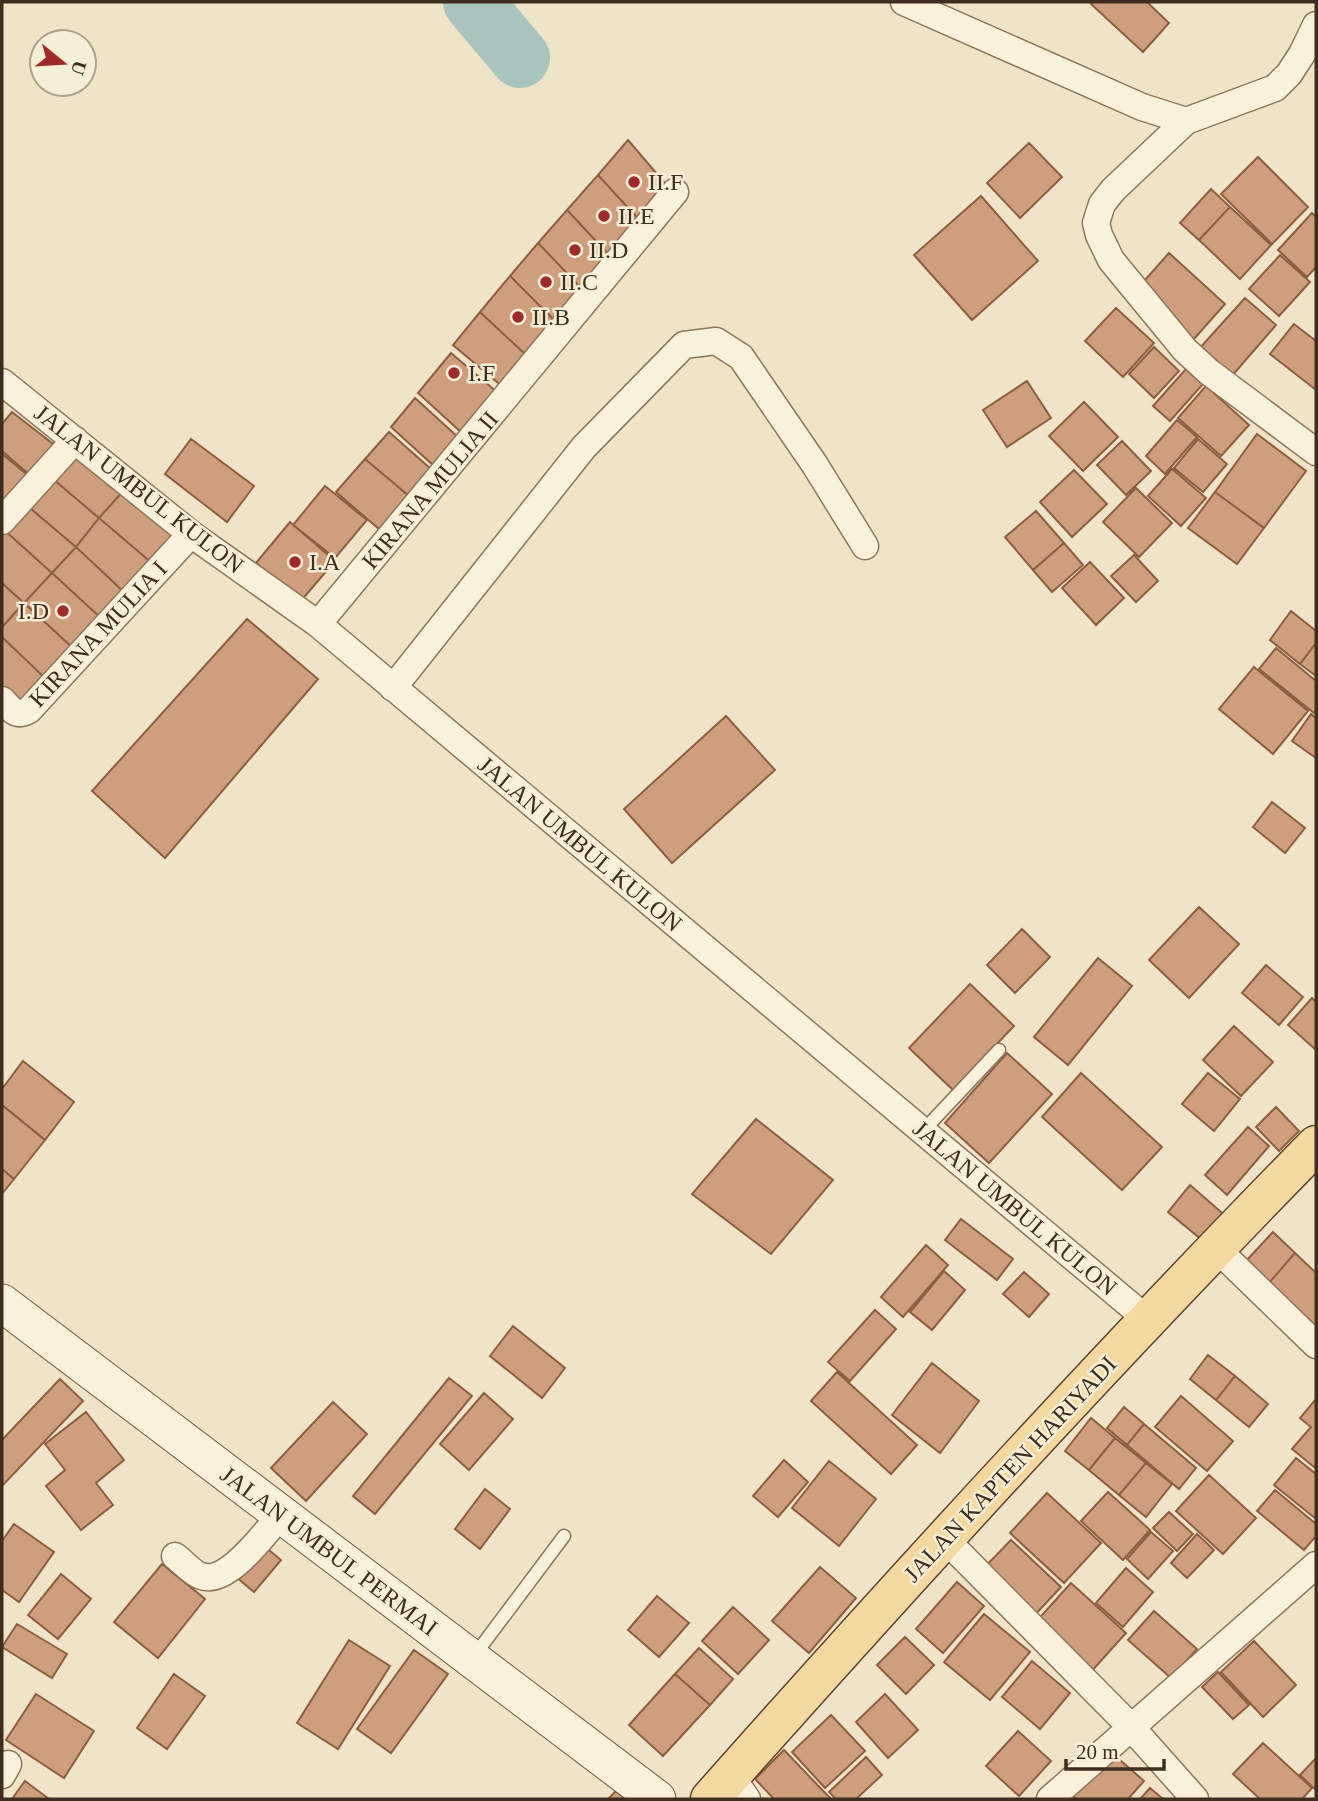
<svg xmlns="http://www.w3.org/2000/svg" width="1318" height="1801" font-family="Georgia,serif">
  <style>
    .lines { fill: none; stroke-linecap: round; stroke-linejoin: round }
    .river { stroke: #a9c4bc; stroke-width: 60 }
    .building { fill: #cf9f7d; stroke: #8d5f41; stroke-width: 2 }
    .lane-casing { stroke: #8d765c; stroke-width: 15 }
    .street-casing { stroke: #8d765c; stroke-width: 29 }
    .secondary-casing { stroke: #6f573f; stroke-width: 39 }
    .primary-casing { stroke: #5b4430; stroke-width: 41 }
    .lane { stroke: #faf1dc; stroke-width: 12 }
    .street { stroke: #faf1dc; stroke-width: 26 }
    .secondary { stroke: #faf1dc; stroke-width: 37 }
    .primary { stroke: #f3d9a0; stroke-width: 38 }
    .poi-dot { fill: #9e2a2b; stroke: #f7eed8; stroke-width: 2.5 }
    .labels { text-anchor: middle; stroke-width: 5; stroke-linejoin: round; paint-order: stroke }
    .poi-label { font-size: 24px; fill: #3d2e20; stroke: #f7eed8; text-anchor: start }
    .street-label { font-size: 24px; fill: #3d2e20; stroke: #f7eed8 }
  </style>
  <rect width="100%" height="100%" fill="#f0e4c8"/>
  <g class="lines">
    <path class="river" d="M 473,2 L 520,58"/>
  </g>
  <path class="building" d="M 1092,2 L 1147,2 L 1169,23 L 1143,52 L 1091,4 Z
    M 628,140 L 669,188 L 640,221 L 598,175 Z
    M 1029,143 L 1062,177 L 1020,218 L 987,183 Z
    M 1258,157 L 1308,207 L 1272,244 L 1221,194 Z
    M 598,175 L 640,221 L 611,257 L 567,210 Z
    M 1211,189 L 1230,207 L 1199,240 L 1180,223 Z
    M 981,196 L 1038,261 L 972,320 L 914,255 Z
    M 1230,207 L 1271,245 L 1240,279 L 1199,240 Z
    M 567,210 L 611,257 L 582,289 L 538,243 Z
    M 1312,213 L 1316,217 L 1316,267 L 1307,277 L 1278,250 Z
    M 538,243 L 582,289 L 555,321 L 510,276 Z
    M 1169,253 L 1225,304 L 1193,340 L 1137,289 Z
    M 1280,255 L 1310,282 L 1279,316 L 1249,289 Z
    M 510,276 L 555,321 L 527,356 L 480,312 Z
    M 1245,298 L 1276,325 L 1231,377 L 1199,349 Z
    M 1116,308 L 1154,343 L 1123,377 L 1085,341 Z
    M 480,312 L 527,356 L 503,387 L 453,345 Z
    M 1294,324 L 1316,341 L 1316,390 L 1270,354 Z
    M 1154,347 L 1179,371 L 1154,398 L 1129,374 Z
    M 451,353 L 498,393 L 462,433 L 418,393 Z
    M 1186,369 L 1203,384 L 1170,421 L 1153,406 Z
    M 1027,381 L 1051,418 L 1007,447 L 983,410 Z
    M 1206,386 L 1249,425 L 1221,456 L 1178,418 Z
    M 415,398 L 458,437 L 434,466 L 391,427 Z
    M 1084,402 L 1118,437 L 1083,471 L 1049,436 Z
    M 12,412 L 57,447 L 31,476 L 2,451 L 2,424 Z
    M 1177,420 L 1197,437 L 1165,474 L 1146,456 Z
    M 389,432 L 431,469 L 409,496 L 365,459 Z
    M 1257,434 L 1306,471 L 1264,528 L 1215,492 Z
    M 191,439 L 254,486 L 227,522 L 165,474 Z
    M 1198,439 L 1227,464 L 1203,492 L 1174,468 Z
    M 1122,441 L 1151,471 L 1126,495 L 1097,465 Z
    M 72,446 L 125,489 L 99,518 L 47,474 Z
    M 2,454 L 30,477 L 2,510 Z
    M 365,459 L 409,496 L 379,529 L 336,492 Z
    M 1172,469 L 1206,498 L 1181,526 L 1148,496 Z
    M 1074,470 L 1107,504 L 1072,537 L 1040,502 Z
    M 47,474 L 99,518 L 76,547 L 24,503 Z
    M 325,486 L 367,520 L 335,558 L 293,525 Z
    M 1136,488 L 1172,523 L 1139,557 L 1103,522 Z
    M 125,489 L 180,536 L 153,564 L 99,518 Z
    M 1215,492 L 1264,528 L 1237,564 L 1188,528 Z
    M 24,503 L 76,547 L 52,573 L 2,528 Z
    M 1036,511 L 1064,543 L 1033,570 L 1005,537 Z
    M 99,518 L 153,564 L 125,593 L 76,547 Z
    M 290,522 L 335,561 L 300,602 L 256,563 Z
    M 2,528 L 52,573 L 24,603 L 2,583 Z
    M 1064,543 L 1083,565 L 1052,592 L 1033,570 Z
    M 76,547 L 125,593 L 102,619 L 52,573 Z
    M 1134,555 L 1158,581 L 1136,602 L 1111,576 Z
    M 1090,562 L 1124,598 L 1096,625 L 1062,588 Z
    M 52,573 L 102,619 L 74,649 L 24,603 Z
    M 2,583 L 24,603 L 2,627 Z
    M 24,603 L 74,649 L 47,680 L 2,637 L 2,627 Z
    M 1291,611 L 1316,631 L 1316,643 L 1300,664 L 1270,640 Z
    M 247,619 L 318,679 L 165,858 L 92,791 Z
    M 2,637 L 47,680 L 20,711 L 2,693 Z
    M 1316,643 L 1316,676 L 1300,664 Z
    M 1276,648 L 1316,681 L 1316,710 L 1314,713 L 1259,669 Z
    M 1254,667 L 1308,711 L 1273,754 L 1219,709 Z
    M 1311,714 L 1316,718 L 1316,758 L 1292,741 Z
    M 726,716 L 775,770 L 672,863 L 624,809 Z
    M 1272,802 L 1305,828 L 1285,853 L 1253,827 Z
    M 1199,907 L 1239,944 L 1189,998 L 1149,960 Z
    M 1022,929 L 1050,957 L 1015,993 L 987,965 Z
    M 1098,958 L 1132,986 L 1068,1065 L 1034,1037 Z
    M 1266,965 L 1303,997 L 1279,1025 L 1242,993 Z
    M 970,984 L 1014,1026 L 953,1090 L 909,1048 Z
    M 1312,998 L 1316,1002 L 1316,1050 L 1288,1025 Z
    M 1234,1026 L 1273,1062 L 1241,1096 L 1203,1060 Z
    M 1007,1053 L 1052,1094 L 989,1163 L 945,1123 Z
    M 23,1061 L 74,1102 L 45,1140 L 2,1105 L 2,1089 Z
    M 1081,1073 L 1162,1147 L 1122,1190 L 1042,1117 Z
    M 1208,1073 L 1240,1099 L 1214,1131 L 1182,1104 Z
    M 2,1105 L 45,1140 L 14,1179 L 2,1169 Z
    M 1276,1107 L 1299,1131 L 1279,1151 L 1256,1127 Z
    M 756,1119 L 833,1180 L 771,1254 L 692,1194 Z
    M 1248,1127 L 1269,1146 L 1227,1195 L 1205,1175 Z
    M 2,1169 L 14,1179 L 2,1194 Z
    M 1190,1185 L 1228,1218 L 1207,1244 L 1168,1212 Z
    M 961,1219 L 1013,1259 L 997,1280 L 945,1240 Z
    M 1273,1232 L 1295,1253 L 1269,1283 L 1246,1261 Z
    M 926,1245 L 948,1265 L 903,1317 L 881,1297 Z
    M 1295,1253 L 1316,1273 L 1316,1326 L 1269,1283 Z
    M 944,1271 L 965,1290 L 932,1330 L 910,1312 Z
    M 1024,1272 L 1049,1294 L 1029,1317 L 1003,1294 Z
    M 875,1310 L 896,1329 L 850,1381 L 828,1362 Z
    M 513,1326 L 565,1368 L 542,1398 L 490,1356 Z
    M 1208,1355 L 1235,1376 L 1216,1400 L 1190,1379 Z
    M 932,1363 L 979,1401 L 940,1453 L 892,1415 Z
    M 837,1372 L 917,1445 L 891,1474 L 811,1401 Z
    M 1235,1376 L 1268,1404 L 1249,1427 L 1216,1400 Z
    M 449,1378 L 472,1396 L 375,1514 L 353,1496 Z
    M 60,1379 L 83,1401 L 2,1486 L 2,1440 Z
    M 484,1393 L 513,1419 L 469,1470 L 440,1444 Z
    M 1181,1396 L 1233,1441 L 1207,1471 L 1155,1427 Z
    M 1316,1399 L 1316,1464 L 1314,1467 L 1292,1449 L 1311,1427 L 1300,1418 Z
    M 333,1402 L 367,1434 L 306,1501 L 271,1468 Z
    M 1124,1407 L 1144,1424 L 1127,1445 L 1107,1428 Z
    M 86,1412 L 124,1460 L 96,1483 L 113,1505 L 81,1530 L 46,1486 L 65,1470 L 45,1444 Z
    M 1091,1418 L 1115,1438 L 1089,1470 L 1065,1451 Z
    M 1144,1424 L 1196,1468 L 1179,1489 L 1127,1445 Z
    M 1115,1438 L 1146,1463 L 1119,1495 L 1089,1470 Z
    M 1296,1458 L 1316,1474 L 1316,1519 L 1274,1485 Z
    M 784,1460 L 808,1482 L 778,1517 L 753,1496 Z
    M 829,1461 L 876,1499 L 839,1546 L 792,1508 Z
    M 1146,1463 L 1172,1484 L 1146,1517 L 1119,1495 Z
    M 1209,1475 L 1256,1518 L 1223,1554 L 1176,1511 Z
    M 485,1489 L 510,1509 L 480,1549 L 455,1529 Z
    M 1275,1490 L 1316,1524 L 1316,1536 L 1304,1550 L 1257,1511 Z
    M 1108,1492 L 1150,1530 L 1123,1560 L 1081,1521 Z
    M 1047,1493 L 1101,1543 L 1064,1583 L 1010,1533 Z
    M 1169,1512 L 1193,1534 L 1177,1551 L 1153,1528 Z
    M 14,1524 L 54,1552 L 19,1602 L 2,1590 L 2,1541 Z
    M 1151,1532 L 1173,1551 L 1148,1579 L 1127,1559 Z
    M 1197,1534 L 1214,1550 L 1187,1578 L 1171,1563 Z
    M 1011,1540 L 1061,1587 L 1030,1620 L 980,1572 Z
    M 263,1545 L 281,1560 L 254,1592 L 236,1577 Z
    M 162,1564 L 205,1599 L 158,1658 L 114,1622 Z
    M 820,1567 L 856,1598 L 809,1653 L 772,1621 Z
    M 1126,1568 L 1153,1592 L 1123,1627 L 1096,1603 Z
    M 61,1574 L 91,1599 L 58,1639 L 28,1615 Z
    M 957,1582 L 984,1606 L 943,1653 L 916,1629 Z
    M 1071,1583 L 1126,1633 L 1089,1674 L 1034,1624 Z
    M 657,1596 L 689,1623 L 659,1657 L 628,1630 Z
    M 733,1607 L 769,1640 L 738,1674 L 702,1641 Z
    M 1154,1611 L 1197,1649 L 1171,1678 L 1128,1640 Z
    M 984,1614 L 1030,1652 L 990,1700 L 944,1662 Z
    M 17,1624 L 67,1654 L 52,1678 L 2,1647 Z
    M 905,1637 L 934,1665 L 906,1694 L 877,1665 Z
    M 349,1640 L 390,1666 L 338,1749 L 297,1723 Z
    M 1254,1641 L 1296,1685 L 1263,1717 L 1221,1672 Z
    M 699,1648 L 733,1679 L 710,1705 L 675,1674 Z
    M 414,1650 L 448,1674 L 391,1753 L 357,1729 Z
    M 1032,1661 L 1070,1693 L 1040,1729 L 1002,1697 Z
    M 1218,1672 L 1249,1705 L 1233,1719 L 1202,1687 Z
    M 174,1674 L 205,1696 L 167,1749 L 137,1728 Z
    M 675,1674 L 710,1705 L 663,1756 L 629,1725 Z
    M 36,1694 L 94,1731 L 64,1778 L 6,1740 Z
    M 885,1694 L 918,1730 L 888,1758 L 856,1722 Z
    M 831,1715 L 865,1751 L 825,1788 L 792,1752 Z
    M 1018,1731 L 1051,1761 L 1019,1796 L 986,1766 Z
    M 1263,1743 L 1312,1788 L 1302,1799 L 1260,1799 L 1233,1774 Z
    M 784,1750 L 831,1799 L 774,1799 L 755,1779 Z
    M 1112,1753 L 1144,1781 L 1128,1799 L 1076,1799 L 1073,1797 Z
    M 866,1757 L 882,1775 L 856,1799 L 836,1799 L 829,1792 Z
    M 1316,1758 L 1316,1790 L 1300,1775 Z
    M 25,1781 L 49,1799 L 12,1799 Z
    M 1150,1788 L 1163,1799 L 1140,1799 Z
    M 616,1791 L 626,1799 L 608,1799 Z"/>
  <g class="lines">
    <g class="lane-casing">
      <path id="lane" d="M 923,1131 L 999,1050
        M 474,1656 L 564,1536"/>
    </g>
    <g class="street-casing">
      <path id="street" d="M 904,2 L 1142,107 L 1186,121
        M 1316,25 L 1302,54 L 1289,74 L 1275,88 L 1186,121 L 1113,190 L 1102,204 L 1096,223 L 1099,235 L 1111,260 L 1185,350 L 1209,372 L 1316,452
        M 2,382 L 191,534 L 318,624 L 1148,1320
        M 2,521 L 75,440
        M 318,624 L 675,192
        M 393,688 L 584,447 L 684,345 L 716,341 L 741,357 L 815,465 L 865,546
        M 2,700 C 11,709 16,718 29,710 L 191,534
        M 1216,1248 L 1316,1345
        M 945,1539 L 1131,1727 L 1195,1799
        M 175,1556 C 183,1562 192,1573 201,1576 C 228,1586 265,1532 281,1515
        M 2,1775 L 8,1764
        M 731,1776 L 747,1799
        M 1050,1799 L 1316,1565"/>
    </g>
    <g class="secondary-casing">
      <path id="secondary" d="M 2,1303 L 657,1799"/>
    </g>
    <g class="primary-casing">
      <path id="primary" d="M 710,1799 C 907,1577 1108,1357 1316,1145"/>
    </g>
    <use href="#lane" class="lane"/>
    <use href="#street" class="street"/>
    <use href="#secondary" class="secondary"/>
    <use href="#primary" class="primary"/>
  </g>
  <g class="poi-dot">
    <circle cx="634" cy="182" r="7"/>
    <circle cx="604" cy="216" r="7"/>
    <circle cx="575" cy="250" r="7"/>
    <circle cx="546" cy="282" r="7"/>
    <circle cx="518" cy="317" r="7"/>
    <circle cx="454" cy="373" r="7"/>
    <circle cx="295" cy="562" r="7"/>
    <circle cx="63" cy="611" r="7"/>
  </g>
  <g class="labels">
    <g class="poi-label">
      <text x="648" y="190">II.F</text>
      <text x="618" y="224">II.E</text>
      <text x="589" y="258">II.D</text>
      <text x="560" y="290">II.C</text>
      <text x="532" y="325">II.B</text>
      <text x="468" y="381">I.F</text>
      <text x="309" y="570">I.A</text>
      <text x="49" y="619" text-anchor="end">I.D</text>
    </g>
    <g class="street-label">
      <text transform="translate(139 489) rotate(38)" y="8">JALAN UMBUL KULON</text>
      <text transform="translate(430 490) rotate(-50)" y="8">KIRANA MULIA II</text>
      <text transform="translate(98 634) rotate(-47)" y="8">KIRANA MULIA I</text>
      <text transform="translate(580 844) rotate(40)" y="8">JALAN UMBUL KULON</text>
      <text transform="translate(1015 1208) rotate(40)" y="8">JALAN UMBUL KULON</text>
      <text transform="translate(1010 1469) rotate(-47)" y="8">JALAN KAPTEN HARIYADI</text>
      <text transform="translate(329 1551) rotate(37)" y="8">JALAN UMBUL PERMAI</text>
    </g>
  </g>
  <rect width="1318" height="1801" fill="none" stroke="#3d2e20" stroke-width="7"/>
  <g transform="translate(63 63) rotate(108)"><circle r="33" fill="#f7eed8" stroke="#ada18e" stroke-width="2"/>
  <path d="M0-5L12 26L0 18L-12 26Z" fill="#9e2a2b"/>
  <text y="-10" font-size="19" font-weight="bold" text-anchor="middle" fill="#3d2e20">U</text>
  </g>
  <path d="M1066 1759v10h98v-10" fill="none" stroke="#3d2e20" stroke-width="3.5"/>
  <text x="1076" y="1759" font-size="21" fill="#3d2e20" stroke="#f7eed8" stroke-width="5" paint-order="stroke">20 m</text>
</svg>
